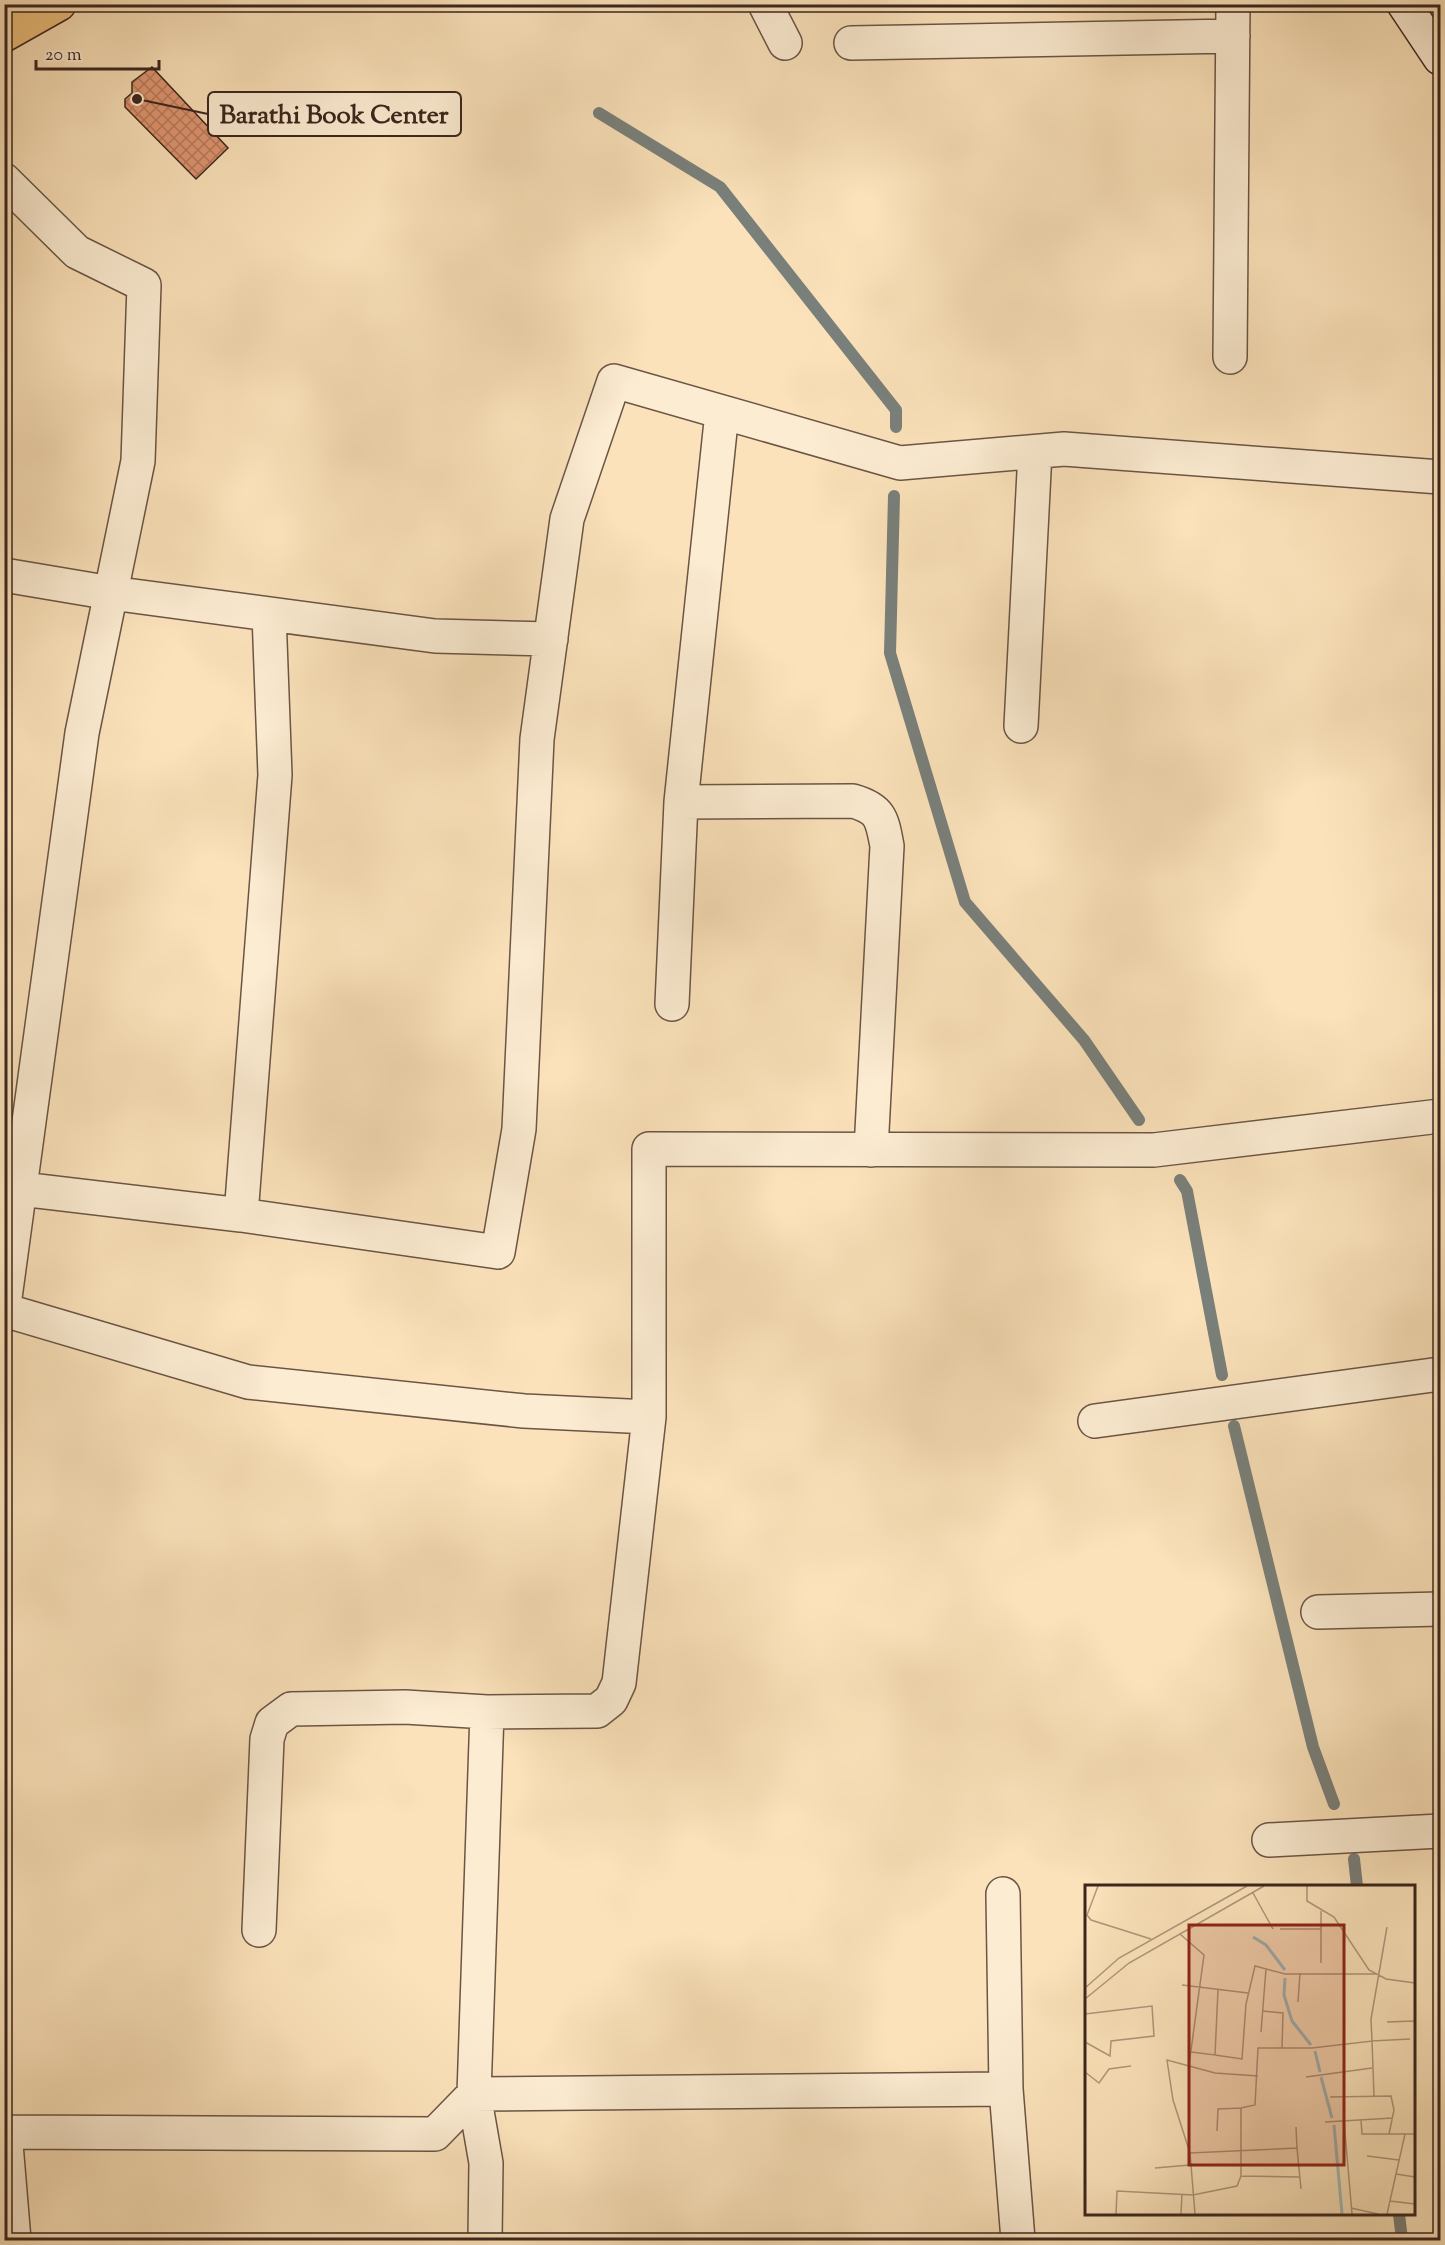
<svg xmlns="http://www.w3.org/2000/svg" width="1445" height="2245" font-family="'Sorts Mill Goudy',serif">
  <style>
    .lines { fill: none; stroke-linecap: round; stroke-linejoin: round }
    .stream { stroke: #79807b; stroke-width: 12 }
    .building { fill: url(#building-cross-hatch); stroke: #3b261f; stroke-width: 1.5 }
    .street-casing { stroke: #6b5546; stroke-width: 36 }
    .secondary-casing { stroke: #3b261f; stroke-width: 36 }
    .highway-casing { stroke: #3b261f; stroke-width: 36 }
    .street { stroke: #fcecd2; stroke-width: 33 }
    .secondary { stroke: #fcecd2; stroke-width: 33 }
    .highway { stroke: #eec17d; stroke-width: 33 }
    .inset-river { fill: none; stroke: #a2bcb9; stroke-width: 3 }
    .inset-road { fill: none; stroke: #ae977c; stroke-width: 1.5 }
    .view { fill: #8f2418; fill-opacity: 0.15; stroke: #8f2418; stroke-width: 3 }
    .inset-edge { fill: none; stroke: #3b261f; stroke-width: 3 }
    .leader { fill: none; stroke: #3b261f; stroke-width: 2 }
    .callout-dot { fill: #3b261f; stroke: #fcecd2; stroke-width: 2 }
    .callout { fill: #fcecd2; stroke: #3b261f; stroke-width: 2 }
    .callout-label { font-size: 26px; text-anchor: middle; font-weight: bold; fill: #3b261f }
  </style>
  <defs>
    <pattern id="building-cross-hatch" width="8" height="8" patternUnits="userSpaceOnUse" patternTransform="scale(1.5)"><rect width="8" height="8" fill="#df9671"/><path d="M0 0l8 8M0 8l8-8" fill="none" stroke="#b67a5c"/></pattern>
  </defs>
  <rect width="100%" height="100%" fill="#fbe2ba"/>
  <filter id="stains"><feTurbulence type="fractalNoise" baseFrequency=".00333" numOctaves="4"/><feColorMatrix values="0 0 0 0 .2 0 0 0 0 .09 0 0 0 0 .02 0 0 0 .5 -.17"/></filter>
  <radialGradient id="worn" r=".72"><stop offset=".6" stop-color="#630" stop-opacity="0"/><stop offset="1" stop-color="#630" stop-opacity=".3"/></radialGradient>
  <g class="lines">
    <path class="stream" d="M 599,113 L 720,187 L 896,410 L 896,427
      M 894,496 L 890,653 L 965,902 L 1084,1040 L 1139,1120
      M 1180,1180 L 1187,1191 L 1222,1375
      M 1234,1426 L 1313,1747 L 1334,1804
      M 1354,1859 L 1357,1886
      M 1399,2214 L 1402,2240"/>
  </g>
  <path class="building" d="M 152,67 L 228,148 L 196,179 L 125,107 L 125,99 L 132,93 L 132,82 Z"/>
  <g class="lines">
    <g class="street-casing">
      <path id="street" d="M 765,4 L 785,43
        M 851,43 L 1233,36
        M 4,180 L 77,252 L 144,285 L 138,461 L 82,733 L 4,1305
        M 1230,357 L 1233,4
        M 4,575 L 111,593 L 435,636 L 551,639
        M 1021,726 L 1035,452
        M 681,802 L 853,801 C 881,809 882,819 887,846 L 871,1150
        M 672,1004 L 681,802 L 722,412
        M 21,1189 L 241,1215 L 275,775 L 269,614
        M 241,1215 L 498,1252 L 519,1129 L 537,739 L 567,519 L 614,381 L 900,463 L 1064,449 L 1440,477
        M 4,1310 L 248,1382 L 524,1411 L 649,1417
        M 1095,1421 L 1440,1374
        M 1318,1612 L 1440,1609
        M 487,1712 L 597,1711 L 611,1700 L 619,1683 L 649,1417 L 649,1149 L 1154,1150 L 1440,1116
        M 1269,1840 L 1440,1831
        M 259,1930 L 267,1739 L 272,1723 L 291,1709 L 405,1707 L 487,1712 L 474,2094 L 486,2163 L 485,2240
        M 1006,2089 L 1018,2240
        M 4,2130 L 5,2132 L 435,2134 L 474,2094 L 1006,2089 L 1003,1894
        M 5,2132 L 14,2240"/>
    </g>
    <g class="secondary-casing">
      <path id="secondary" d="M 1404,4 L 1440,58"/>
    </g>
    <g class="highway-casing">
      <path id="highway" d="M 4,35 L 59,4"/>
    </g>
    <use href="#street" class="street"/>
    <use href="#secondary" class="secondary"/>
    <use href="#highway" class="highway"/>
  </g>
  <g transform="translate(1085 1885)">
    <rect width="330" height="330" fill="#fbe2ba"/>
    <path class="inset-river" d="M 168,52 L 181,60 L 200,85M 200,93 L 199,110 L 207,136 L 226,160M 230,166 L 235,187M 236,192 L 247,233M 249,240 L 257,329"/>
    <path class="inset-road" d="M 13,1 L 2,30 L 6,35 L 66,54M 222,1 L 222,16 L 249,32 L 284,85 L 301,94 L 330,98M 168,8 L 188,44M 302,42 L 286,134 L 287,156 L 325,154M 195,44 L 236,44M 95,49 L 119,70 L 104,180M 236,78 L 236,26M 97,100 L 163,108M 0,103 L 34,73 L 162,1M 0,114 L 44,78 L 179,1M 213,117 L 215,88M 177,126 L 198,128 L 197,163M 0,129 L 67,121 L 69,151 L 26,156 L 25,171 L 0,157M 302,137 L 330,136M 176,147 L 181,84M 106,167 L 130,170 L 133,105M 130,170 L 157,174 L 161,119 L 170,81 L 200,89 L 291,89M 0,187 L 14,198 L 24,184 L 46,181M 173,191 L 130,188 L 82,175 L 88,215 L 105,268 L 212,263 L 211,242M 221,192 L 287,183M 245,212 L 306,211 L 309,225 L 304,249 L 320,249M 156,223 L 170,220 L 173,163 L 227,163 L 287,156 L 289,211M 276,235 L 277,249 L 304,249M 259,236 L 267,329M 240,237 L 308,233M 212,263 L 216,304M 105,268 L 110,329M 282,271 L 314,275M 70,283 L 105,280M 311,289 L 330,292M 156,291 L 214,292M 305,316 L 330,319M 266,323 L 293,329M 31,329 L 32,306 L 108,310 L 152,301 L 156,291 L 156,223 L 133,224 L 132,246M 96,329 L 97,309M 302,329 L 320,249 L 330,249"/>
    <path class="view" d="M 104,40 L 259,40 L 259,280 L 104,280 Z"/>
    <rect width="330" height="330" class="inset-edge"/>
  </g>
  <path class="leader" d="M137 99L208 114"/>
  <circle class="callout-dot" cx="137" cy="99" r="6"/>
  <rect class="callout" x="208" y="92" width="253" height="44" rx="6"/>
  <g class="callout-label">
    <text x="334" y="123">Barathi Book Center</text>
  </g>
  <rect width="1445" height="2245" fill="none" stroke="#fbe2ba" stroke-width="24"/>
  <rect x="6" y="6" width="1433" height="2233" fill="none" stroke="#3b261f" stroke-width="3"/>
  <rect x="12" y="12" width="1421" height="2221" fill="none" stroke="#3b261f" stroke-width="1.5"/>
  <path d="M36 60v9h123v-9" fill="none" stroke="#3b261f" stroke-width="3"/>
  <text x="45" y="60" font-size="18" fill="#3b261f" stroke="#fcecd2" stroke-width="4.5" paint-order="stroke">20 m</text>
  <rect width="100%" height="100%" filter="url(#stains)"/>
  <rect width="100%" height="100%" fill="url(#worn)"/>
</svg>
